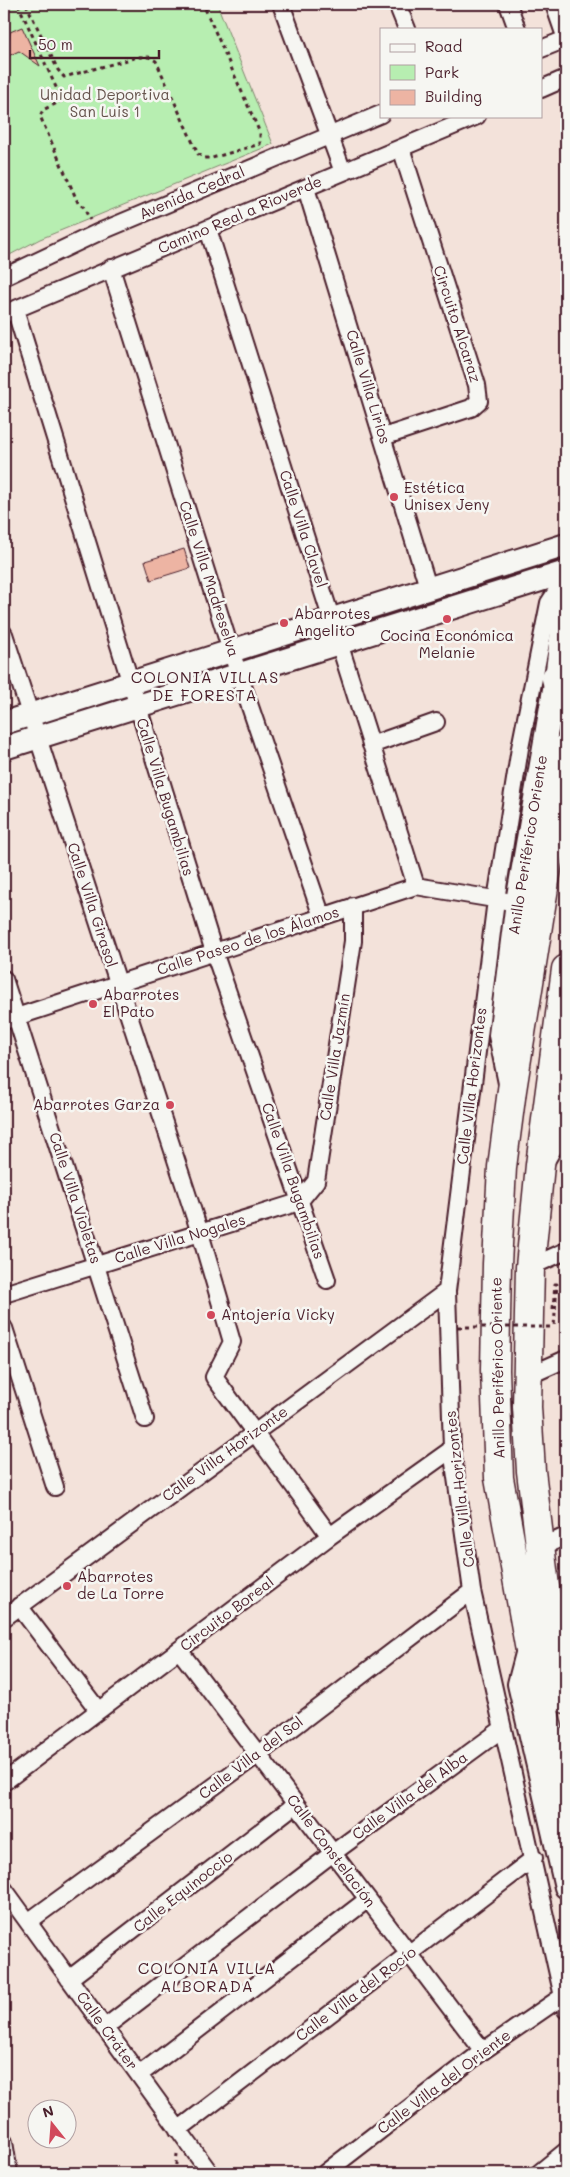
<svg xmlns="http://www.w3.org/2000/svg" width="570" height="2177" font-family="Mali,sans-serif">
  <style>
    .green { fill: #b7eeb1; stroke: #80866e }
    .building { fill: #edb4a3; stroke: #4a1f2b }
    .lines { fill: none; stroke-linecap: round; stroke-linejoin: round }
    .street-casing { stroke: #4a1f2b; stroke-width: 20 }
    .secondary-casing { stroke: #4a1f2b; stroke-width: 26 }
    .highway-casing { stroke: #4a1f2b; stroke-width: 31 }
    .path { stroke: #4a1f2b; stroke-width: 3; stroke-dasharray: 4 4; stroke-linecap: butt }
    .street { stroke: #f6f6f2; stroke-width: 16 }
    .secondary { stroke: #f6f6f2; stroke-width: 22 }
    .highway { stroke: #f6f6f2; stroke-width: 28 }
    .path-bridge { stroke: #4a1f2b; stroke-width: 3; stroke-dasharray: 4 4; stroke-linecap: butt }
    .poi-dot { fill: #d1495b; stroke: #f6f6f2; stroke-width: 2 }
    .labels { text-anchor: middle; stroke-width: 5; stroke-linejoin: round; paint-order: stroke }
    .park-label { font-size: 15px; fill: #65534c; stroke: #f6f6f2 }
    .street-label { font-size: 15px; fill: #4a1f2b; stroke: #f6f6f2 }
    .poi-label { font-size: 15px; fill: #4a1f2b; stroke: #f6f6f2; text-anchor: start }
    .neighbourhood-label { font-size: 16px; letter-spacing: 1px; fill: #4a1f2b; stroke: #f6f6f2 }
  </style>
  <rect width="100%" height="100%" fill="#f3e2da"/>
  <filter id="ink" filterUnits="userSpaceOnUse"><feTurbulence type="fractalNoise" baseFrequency=".02" numOctaves="2"/><feDisplacementMap in="SourceGraphic" scale="10" xChannelSelector="R" yChannelSelector="G"/><feConvolveMatrix kernelMatrix="1 2 1 2 8 2 1 2 1" color-interpolation-filters="sRGB"/></filter>
  <g filter="url(#ink)">
    <path class="green" d="M 4,4 L 217,4 L 273,144 L 40,239 L 4,258 Z"/>
    <path class="building" d="M 22,27 L 40,66 L 19,51 L 4,58 L 4,41 L 9,39 L 10,32 Z
      M 184,549 L 190,568 L 151,580 L 145,561 Z"/>
    <g class="lines">
      <g class="street-casing">
        <path id="street" d="M 281,4 L 343,172
          M 397,4 L 407,29
          M 508,4 L 517,29
          M 541,49 L 566,39
          M 541,89 L 566,78
          M 306,188 L 428,587
          M 208,229 L 416,886
          M 111,268 L 231,651 L 322,917
          M 4,277 L 97,233 L 381,114
          M 15,309 L 214,952 L 327,1280
          M 4,314 L 477,116
          M 383,437 L 471,408 L 479,401 L 477,385 L 401,148
          M 566,577 L 549,603 L 520,748 L 496,900 L 447,1291 L 452,1449 L 472,1591 L 566,2010
          M 4,634 L 200,1233 L 232,1342 L 214,1377 L 330,1536
          M 371,745 L 436,722
          M 4,979 L 145,1419
          M 4,1021 L 416,886 L 506,901
          M 299,1202 L 316,1181 L 353,941 L 353,906
          M 530,1267 L 566,1251
          M 4,1294 L 299,1202
          M 4,1328 L 55,1487
          M 528,1376 L 566,1359
          M 539,1548 L 566,1536
          M 19,1606 L 98,1710
          M 4,1618 L 447,1291
          M 550,1628 L 566,1621
          M 179,1650 L 483,2051
          M 4,1782 L 330,1536 L 452,1449
          M 4,1889 L 210,2173
          M 28,1922 L 257,1755 L 472,1591
          M 69,1979 L 296,1804
          M 104,2028 L 333,1853 L 502,1729
          M 139,2075 L 368,1899
          M 178,2130 L 534,1858
          M 4,2142 L 9,2173
          M 325,2173 L 483,2051 L 566,1994
          M 539,2173 L 566,2151"/>
      </g>
      <g class="secondary-casing">
        <path id="secondary" d="M 557,4 L 566,30
          M 4,723 L 566,545
          M 4,748 L 566,572
          M 510,1083 L 500,1035 L 517,902 L 556,678 L 566,600
          M 542,1162 L 566,1121
          M 529,1646 L 519,1684 L 566,1887"/>
      </g>
      <g class="highway-casing">
        <path id="highway" d="M 556,678 L 566,714
          M 566,748 L 512,1090 L 502,1167 L 497,1264 L 495,1370 L 499,1478 L 529,1645 L 566,1808
          M 566,969 L 540,1165 L 530,1267 L 527,1407 L 531,1471 L 550,1628 L 566,1699"/>
      </g>
      <path class="path" d="M 18,4 L 60,96 L 61,101 L 43,110 L 40,116 L 79,205 L 83,206 L 90,220
        M 26,4 L 58,70 L 64,77 L 138,57 L 149,57 L 156,61 L 198,154 L 205,158 L 212,158 L 260,144 L 260,133 L 203,4
        M 553,1309 L 555,1284 L 557,1284 L 554,1327
        M 175,2173 L 177,2154"/>
      <use href="#street" class="street"/>
      <use href="#secondary" class="secondary"/>
      <use href="#highway" class="highway"/>
      <path class="path-bridge" d="M 458,1327 L 554,1327"/>
    </g>
  </g>
  <g class="poi-dot">
    <circle cx="394" cy="497" r="5"/>
    <circle cx="447" cy="619" r="5"/>
    <circle cx="284" cy="623" r="5"/>
    <circle cx="93" cy="1004" r="5"/>
    <circle cx="170" cy="1105" r="5"/>
    <circle cx="211" cy="1315" r="5"/>
    <circle cx="67" cy="1586" r="5"/>
  </g>
  <g class="labels">
    <g class="park-label">
      <text x="105" y="100">Unidad Deportiva<tspan x="105" dy="17">San Luis 1</tspan></text>
    </g>
    <g class="street-label">
      <text transform="translate(192 193) rotate(-23)" y="5">Avenida Cedral</text>
      <text transform="translate(240 215) rotate(-23)" y="5">Camino Real a Rioverde</text>
      <text transform="translate(457 324) rotate(72)" y="5">Circuito Alcaraz</text>
      <text transform="translate(368 387) rotate(73)" y="5">Calle Villa Lirios</text>
      <text transform="translate(303 529) rotate(72)" y="5">Calle Villa Clavel</text>
      <text transform="translate(209 579) rotate(72)" y="5">Calle Villa Madreselva</text>
      <text transform="translate(165 797) rotate(73)" y="5">Calle Villa Bugambilias</text>
      <text transform="translate(528 845) rotate(-81)" y="5">Anillo Periférico Oriente</text>
      <text transform="translate(92 905) rotate(72)" y="5">Calle Villa Girasol</text>
      <text transform="translate(248 941) rotate(-18)" y="5">Calle Paseo de los Álamos</text>
      <text transform="translate(335 1057) rotate(-81)" y="5">Calle Villa Jazmín</text>
      <text transform="translate(472 1086) rotate(-83)" y="5">Calle Villa Horizontes</text>
      <text transform="translate(293 1181) rotate(71)" y="5">Calle Villa Bugambilias</text>
      <text transform="translate(75 1198) rotate(72)" y="5">Calle Villa Violetas</text>
      <text transform="translate(180 1239) rotate(-17)" y="5">Calle Villa Nogales</text>
      <text transform="translate(498 1368) rotate(-91)" y="5">Anillo Periférico Oriente</text>
      <text transform="translate(225 1454) rotate(-36)" y="5">Calle Villa Horizonte</text>
      <text transform="translate(460 1489) rotate(-97)" y="5">Calle Villa Horizontes</text>
      <text transform="translate(227 1614) rotate(-37)" y="5">Circuito Boreal</text>
      <text transform="translate(251 1758) rotate(-37)" y="5">Calle Villa del Sol</text>
      <text transform="translate(410 1796) rotate(-36)" y="5">Calle Villa del Alba</text>
      <text transform="translate(331 1851) rotate(53)" y="5">Calle Constelación</text>
      <text transform="translate(183 1892) rotate(-38)" y="5">Calle Equinoccio</text>
      <text transform="translate(356 1994) rotate(-37)" y="5">Calle Villa del Rocío</text>
      <text transform="translate(107 2031) rotate(54)" y="5">Calle Cráter</text>
      <text transform="translate(444 2082) rotate(-37)" y="5">Calle Villa del Oriente</text>
    </g>
    <g class="poi-label">
      <text x="404" y="493">Estética<tspan x="404" dy="17">Unisex Jeny</tspan></text>
      <text x="294" y="619">Abarrotes<tspan x="294" dy="17">Angelito</tspan></text>
      <text x="447" y="641" text-anchor="middle">Cocina Económica<tspan x="447" dy="17">Melanie</tspan></text>
      <text x="103" y="1000">Abarrotes<tspan x="103" dy="17">El Pato</tspan></text>
      <text x="160" y="1110" text-anchor="end">Abarrotes Garza</text>
      <text x="221" y="1320">Antojería Vicky</text>
      <text x="77" y="1582">Abarrotes<tspan x="77" dy="17">de La Torre</tspan></text>
    </g>
    <g class="neighbourhood-label">
      <text x="205" y="683">COLONIA VILLAS<tspan x="205" dy="18">DE FORESTA</tspan></text>
      <text x="207" y="1974">COLONIA VILLA<tspan x="207" dy="18">ALBORADA</tspan></text>
    </g>
  </g>
  <rect width="570" height="2177" fill="none" stroke="#f6f6f2" stroke-width="20"/>
  <rect x="10" y="10" width="550" height="2157" fill="none" stroke="#4a1f2b" stroke-width="2" filter="url(#ink)"/>
  <rect x="380" y="28" width="162" height="90" fill="#f6f6f2" stroke="#b1a0a2"/>
  <rect x="390" y="44" width="25" height="8" fill="#f6f6f2" stroke="#b1a0a2"/>
  <text x="425" y="52" font-size="15" fill="#4a1f2b">Road</text>
  <rect x="390" y="65" width="25" height="15" fill="#b7eeb1" stroke="#b1a0a2"/>
  <text x="425" y="78" font-size="15" fill="#4a1f2b">Park</text>
  <rect x="390" y="90" width="25" height="15" fill="#edb4a3" stroke="#b1a0a2"/>
  <text x="425" y="102" font-size="15" fill="#4a1f2b">Building</text>
  <g transform="translate(52 2124) rotate(343)"><circle r="24" fill="#f6f6f2" stroke="#b1a0a2"/>
  <path d="M0-4L9 19L0 12L-9 19Z" fill="#d1495b"/>
  <text y="-8" font-size="14" font-weight="bold" text-anchor="middle" fill="#4a1f2b">N</text>
  </g>
  <path d="M30 50v8h129v-8" fill="none" stroke="#4a1f2b" stroke-width="2.5"/>
  <text x="38" y="50" font-size="15" fill="#4a1f2b" stroke="#f6f6f2" stroke-width="4" paint-order="stroke">50 m</text>
</svg>
